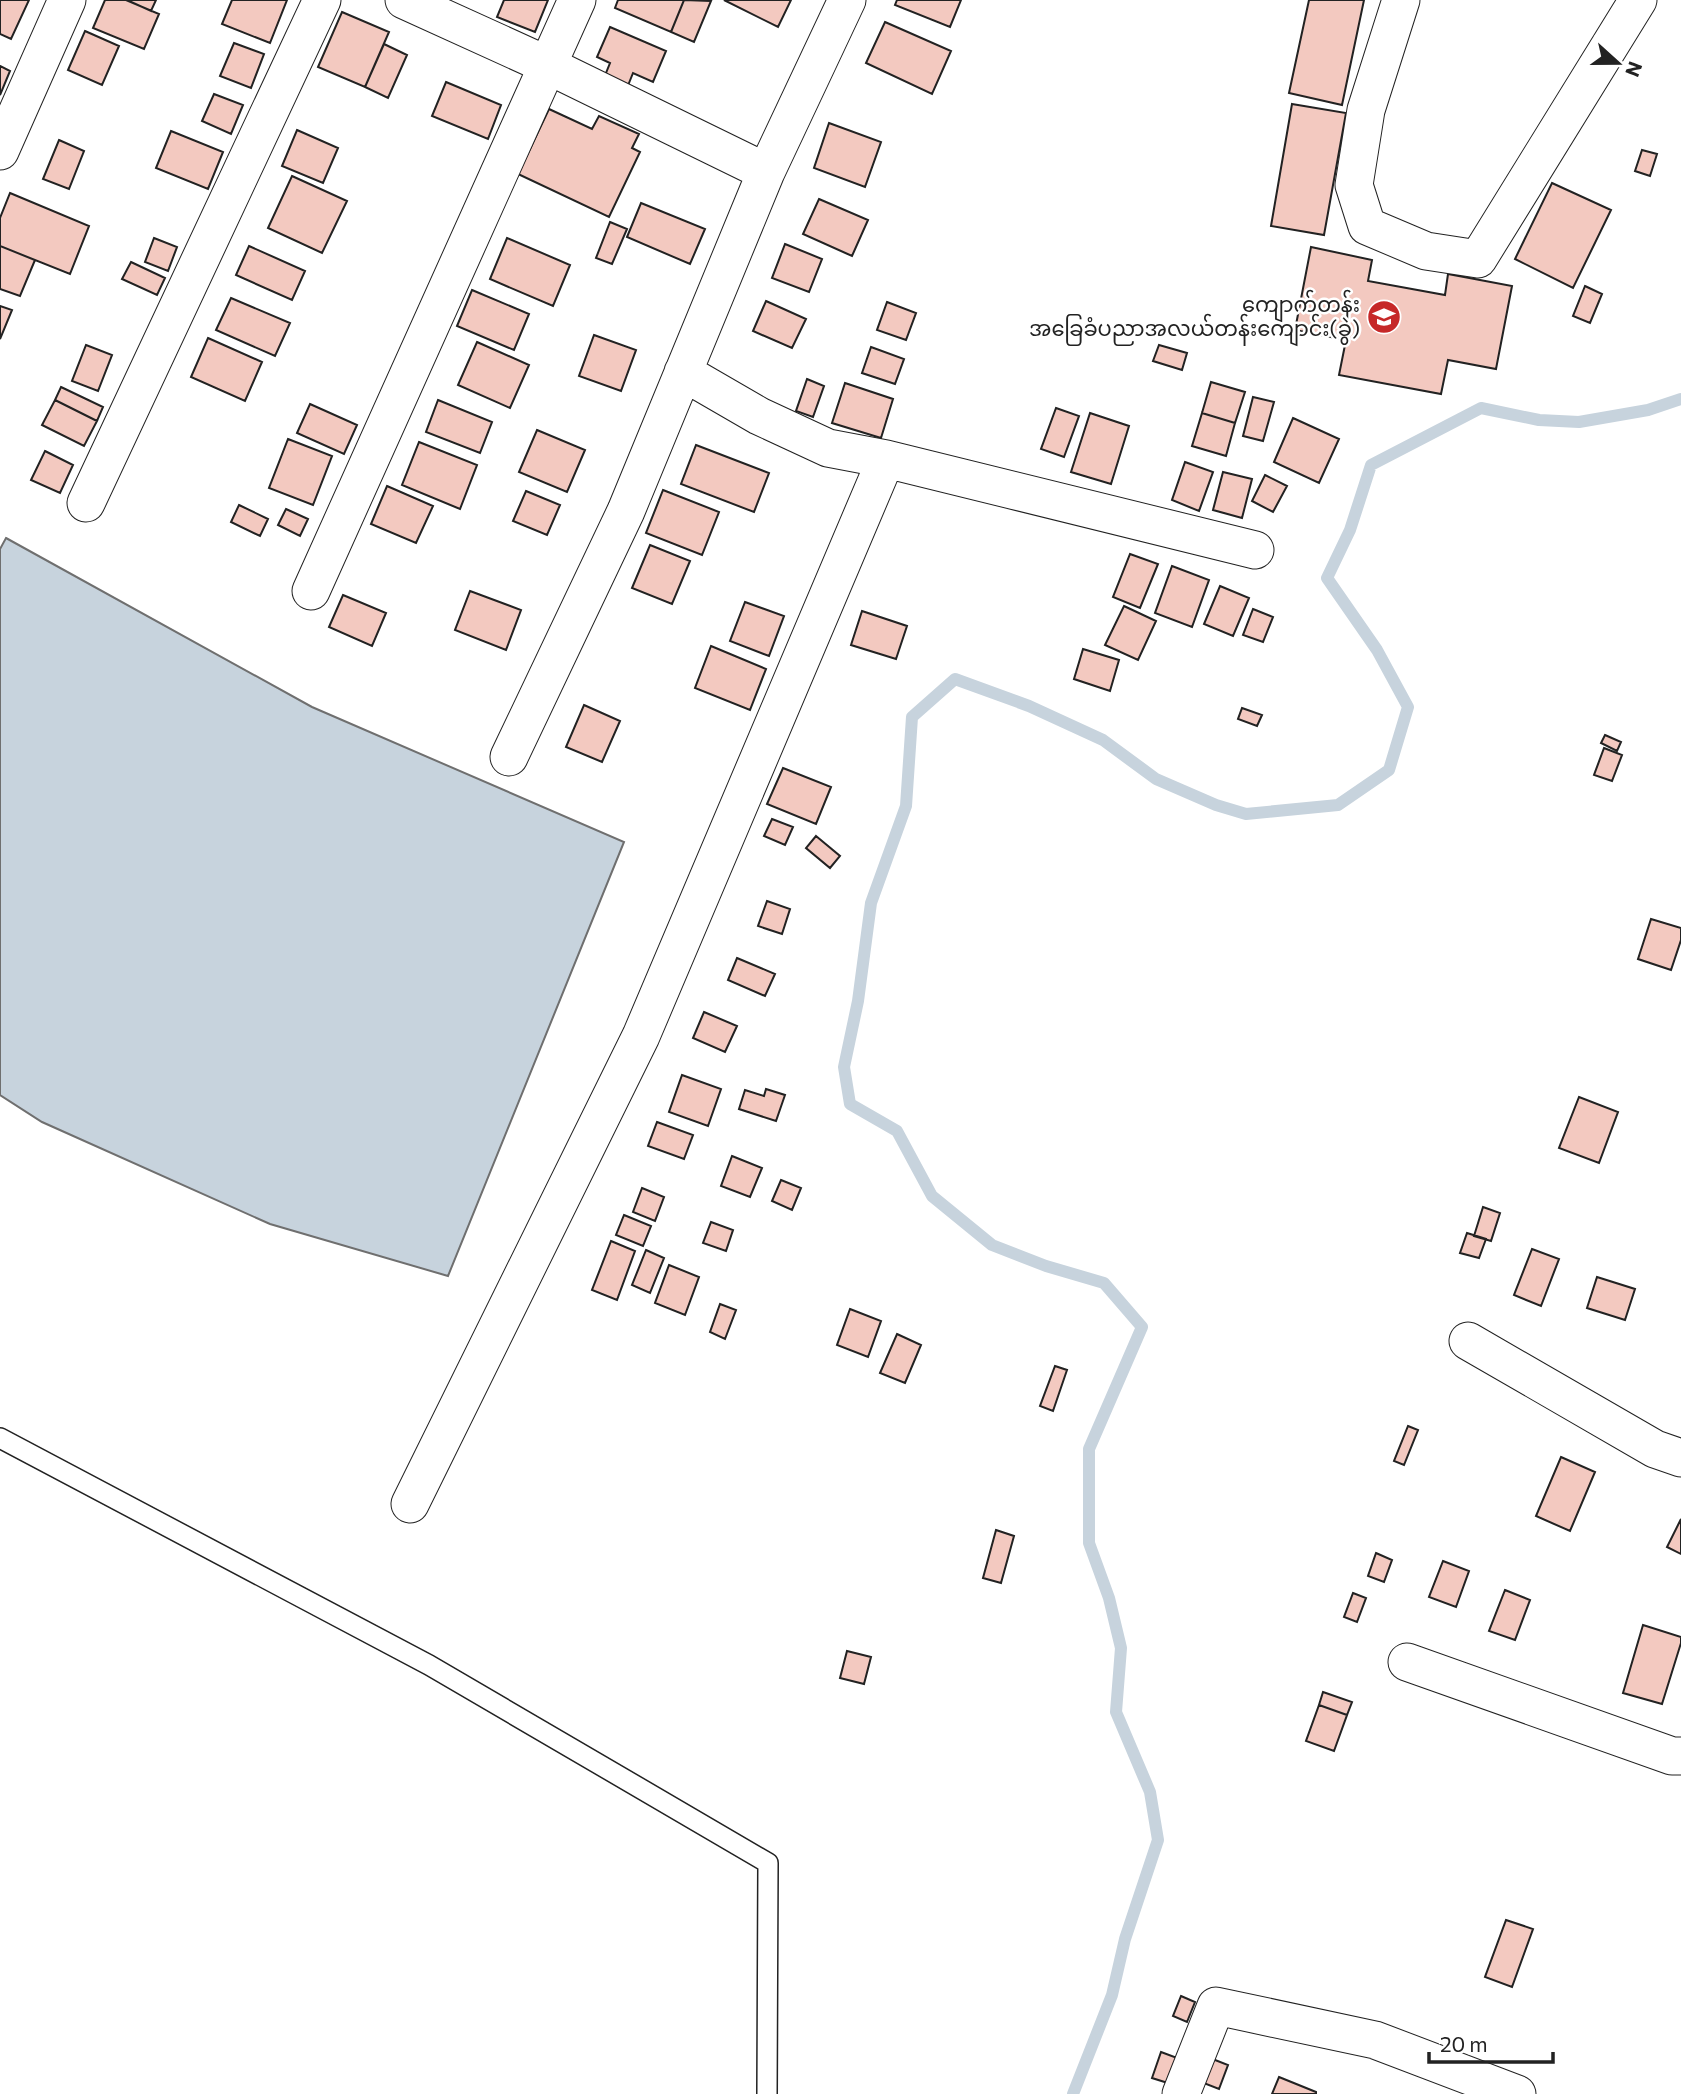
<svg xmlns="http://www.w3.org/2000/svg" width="1681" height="2094" font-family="Commissioner,'Noto Sans Myanmar',sans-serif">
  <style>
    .water { fill: #c7d3dd; stroke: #6f6f6f; stroke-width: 2 }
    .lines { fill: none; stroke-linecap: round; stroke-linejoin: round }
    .stream { stroke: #c7d3dd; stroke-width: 12 }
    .building { fill: #f3c9c0; stroke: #222; stroke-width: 2 }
    .lane-casing { stroke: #222; stroke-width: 22 }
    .street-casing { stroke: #222; stroke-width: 39 }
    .lane { stroke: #fff; stroke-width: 19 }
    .street { stroke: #fff; stroke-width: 37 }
    .labels { text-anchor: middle; stroke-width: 5; stroke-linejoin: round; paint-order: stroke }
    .poi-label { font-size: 21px; fill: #222; stroke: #fff; text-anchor: end }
  </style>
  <rect width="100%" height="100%" fill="#fff"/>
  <path class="water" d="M 6,538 L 312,707 L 624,842 L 448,1276 L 270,1224 L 42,1122 L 0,1095 L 0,549 Z"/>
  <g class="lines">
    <path class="stream" d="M 1073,2094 L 1112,1995 L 1125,1939 L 1158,1840 L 1150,1792 L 1116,1712 L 1121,1648 L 1109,1598 L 1089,1543 L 1089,1449 L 1142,1327 L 1104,1283 L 1046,1266 L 992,1245 L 932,1196 L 897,1131 L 850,1104 L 844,1067 L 858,1001 L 871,903 L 906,806 L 912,717 L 955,679 L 1029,706 L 1103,740 L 1156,779 L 1216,805 L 1246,814 L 1338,805 L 1389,770 L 1408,707 L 1377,650 L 1327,578 L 1350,530 L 1371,465 L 1481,408 L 1539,420 L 1579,422 L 1648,410 L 1681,399"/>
  </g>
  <path class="building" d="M 0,0 L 29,0 L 11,39 L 0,34 Z
    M 105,0 L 126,0 L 159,14 L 144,49 L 93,28 Z
    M 127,0 L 156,0 L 151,11 Z
    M 232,0 L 287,0 L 270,43 L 222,24 Z
    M 504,0 L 548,0 L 535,32 L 497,17 Z
    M 618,0 L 684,0 L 671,32 L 615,8 Z
    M 684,0 L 711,1 L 694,42 L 671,32 Z
    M 724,0 L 791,0 L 778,27 Z
    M 897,0 L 961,0 L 950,27 L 895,5 Z
    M 1309,0 L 1364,0 L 1342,105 L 1289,93 Z
    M 342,12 L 389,32 L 365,87 L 318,67 Z
    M 885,22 L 951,51 L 932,94 L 866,63 Z
    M 610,27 L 666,51 L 653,82 L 633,73 L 627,88 L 604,78 L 610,63 L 597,57 Z
    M 85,31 L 119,46 L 102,85 L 68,70 Z
    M 234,43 L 264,54 L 251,88 L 220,76 Z
    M 384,44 L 407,55 L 388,98 L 365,87 Z
    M 0,66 L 10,71 L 0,95 Z
    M 446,82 L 501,105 L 488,139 L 432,116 Z
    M 214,94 L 243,105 L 231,134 L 202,121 Z
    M 1292,104 L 1346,113 L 1324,235 L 1271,226 Z
    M 549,109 L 592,129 L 599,116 L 639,134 L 632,148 L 640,152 L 609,217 L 518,174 Z
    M 829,123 L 881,142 L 865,187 L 814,168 Z
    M 297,130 L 338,148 L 323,183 L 282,166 Z
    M 171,131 L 223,152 L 208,189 L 156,168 Z
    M 59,140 L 84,151 L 69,189 L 43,179 Z
    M 1642,150 L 1657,154 L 1650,176 L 1635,171 Z
    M 292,176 L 347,201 L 322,253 L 268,228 Z
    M 1552,183 L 1611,210 L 1573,288 L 1515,259 Z
    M 10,193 L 89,226 L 70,274 L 0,246 L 0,218 Z
    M 819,199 L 868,220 L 852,256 L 803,234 Z
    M 641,203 L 705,229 L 690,264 L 627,237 Z
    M 610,222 L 627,229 L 612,264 L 596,258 Z
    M 154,238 L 177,247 L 168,271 L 145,262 Z
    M 507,238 L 570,265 L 553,306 L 490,279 Z
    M 785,244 L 822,259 L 809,292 L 772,278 Z
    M 0,246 L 35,260 L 20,296 L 0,289 Z
    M 249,246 L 305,271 L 292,300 L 236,275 Z
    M 1311,247 L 1372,260 L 1368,281 L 1445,295 L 1448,274 L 1512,286 L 1496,369 L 1448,360 L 1441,394 L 1339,375 L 1346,340 L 1295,330 Z
    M 131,262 L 165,278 L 157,295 L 122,279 Z
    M 1585,286 L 1602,294 L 1590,323 L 1573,316 Z
    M 472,290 L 529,314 L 514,350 L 457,326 Z
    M 231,298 L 290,323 L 275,356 L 216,330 Z
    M 766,301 L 806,319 L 792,348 L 753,331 Z
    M 887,302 L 916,313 L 906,340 L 877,330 Z
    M 0,306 L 12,310 L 0,339 Z
    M 594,335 L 636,350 L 621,391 L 579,376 Z
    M 208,338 L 262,362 L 245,401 L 191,377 Z
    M 477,342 L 529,365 L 510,408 L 458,385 Z
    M 86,345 L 112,355 L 98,391 L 72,381 Z
    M 1159,345 L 1187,353 L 1182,370 L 1153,361 Z
    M 871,347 L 904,359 L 895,384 L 862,373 Z
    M 807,379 L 824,386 L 813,417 L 796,411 Z
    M 1211,382 L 1245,392 L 1235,423 L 1202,413 Z
    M 845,383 L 893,399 L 881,438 L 832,423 Z
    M 61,387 L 103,407 L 97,421 L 55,400 Z
    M 1253,397 L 1274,402 L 1263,441 L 1243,436 Z
    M 55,400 L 97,421 L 84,446 L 42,425 Z
    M 438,400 L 492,422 L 480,453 L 426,432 Z
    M 310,404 L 357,425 L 344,454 L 297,433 Z
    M 1056,408 L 1079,416 L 1064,457 L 1041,449 Z
    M 1090,413 L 1129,426 L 1111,484 L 1071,472 Z
    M 1202,413 L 1235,423 L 1226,456 L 1192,446 Z
    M 1293,418 L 1339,439 L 1319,483 L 1274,462 Z
    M 537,430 L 585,450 L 567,492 L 519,472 Z
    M 288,439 L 332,456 L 313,505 L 269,488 Z
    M 419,442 L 477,465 L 460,509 L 402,485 Z
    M 696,445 L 769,473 L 754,512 L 681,484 Z
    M 45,451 L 73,465 L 60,493 L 31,480 Z
    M 1185,462 L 1213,472 L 1199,511 L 1172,500 Z
    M 1223,472 L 1252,479 L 1242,518 L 1213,510 Z
    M 1265,475 L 1287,486 L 1273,512 L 1252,501 Z
    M 387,486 L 433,506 L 416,543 L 371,524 Z
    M 663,490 L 719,512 L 702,555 L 646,533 Z
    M 526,491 L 560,505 L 547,535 L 513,521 Z
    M 239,505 L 268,519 L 260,536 L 231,522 Z
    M 286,509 L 308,519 L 300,536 L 278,525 Z
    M 650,545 L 690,561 L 672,604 L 632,588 Z
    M 1130,554 L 1158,564 L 1140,608 L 1113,597 Z
    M 1172,566 L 1209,580 L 1192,627 L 1155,613 Z
    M 1220,586 L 1249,598 L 1233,636 L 1204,624 Z
    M 470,591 L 521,610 L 506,650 L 455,630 Z
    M 343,595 L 386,613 L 372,646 L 329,627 Z
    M 745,602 L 784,616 L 769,656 L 730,641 Z
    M 1124,606 L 1156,621 L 1138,660 L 1105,645 Z
    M 1253,609 L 1273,617 L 1263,642 L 1243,635 Z
    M 862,611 L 907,626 L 896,659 L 851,645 Z
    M 711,646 L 766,669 L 750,710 L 695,688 Z
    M 1083,649 L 1119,660 L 1110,691 L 1074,679 Z
    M 584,705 L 620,721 L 602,762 L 566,747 Z
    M 1242,708 L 1262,715 L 1257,726 L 1238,719 Z
    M 1605,735 L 1621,742 L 1617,751 L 1601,743 Z
    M 1604,748 L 1622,755 L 1612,781 L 1594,775 Z
    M 783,768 L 831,787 L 816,824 L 767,804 Z
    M 772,819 L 793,827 L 785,845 L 764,836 Z
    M 816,836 L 840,856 L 830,868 L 806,848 Z
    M 767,901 L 790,909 L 782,934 L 758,926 Z
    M 1651,919 L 1681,928 L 1681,940 L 1671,970 L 1638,959 Z
    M 737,958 L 775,974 L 765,996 L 728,980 Z
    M 704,1012 L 737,1026 L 725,1052 L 693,1038 Z
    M 682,1075 L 721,1089 L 708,1126 L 669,1112 Z
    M 766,1089 L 785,1095 L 776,1121 L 739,1109 L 745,1090 L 764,1096 Z
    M 1579,1097 L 1618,1112 L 1599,1163 L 1559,1148 Z
    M 657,1122 L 693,1135 L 684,1159 L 648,1146 Z
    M 732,1156 L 762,1168 L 750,1197 L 721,1186 Z
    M 781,1180 L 801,1188 L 792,1210 L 772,1201 Z
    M 642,1188 L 664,1197 L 655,1221 L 633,1212 Z
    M 1483,1207 L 1500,1213 L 1491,1241 L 1474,1236 Z
    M 624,1215 L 651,1226 L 643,1246 L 616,1235 Z
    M 711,1222 L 733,1230 L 726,1251 L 703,1243 Z
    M 1467,1233 L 1486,1239 L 1479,1258 L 1460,1253 Z
    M 611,1241 L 635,1251 L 617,1300 L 592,1290 Z
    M 1532,1249 L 1559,1259 L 1541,1306 L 1514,1295 Z
    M 646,1250 L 664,1258 L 650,1293 L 632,1285 Z
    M 669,1265 L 699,1277 L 685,1315 L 655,1303 Z
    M 1597,1277 L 1635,1289 L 1625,1320 L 1587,1308 Z
    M 720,1304 L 736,1310 L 725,1339 L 710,1332 Z
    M 850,1309 L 881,1321 L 868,1357 L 837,1345 Z
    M 897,1334 L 921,1345 L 905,1383 L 880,1373 Z
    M 1055,1366 L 1067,1370 L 1053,1411 L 1040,1406 Z
    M 1408,1426 L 1418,1430 L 1404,1465 L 1394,1461 Z
    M 1561,1457 L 1595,1472 L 1570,1531 L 1536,1516 Z
    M 1681,1519 L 1681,1554 L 1667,1547 Z
    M 996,1530 L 1014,1536 L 1001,1583 L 983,1578 Z
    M 1376,1553 L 1392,1560 L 1384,1582 L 1368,1576 Z
    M 1443,1561 L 1469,1571 L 1456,1607 L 1429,1597 Z
    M 1505,1590 L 1530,1600 L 1515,1640 L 1489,1631 Z
    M 1353,1593 L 1366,1598 L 1357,1622 L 1344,1617 Z
    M 1643,1625 L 1681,1637 L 1681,1643 L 1662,1704 L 1623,1693 Z
    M 847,1651 L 871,1657 L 864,1684 L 840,1678 Z
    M 1323,1692 L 1352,1702 L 1347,1715 L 1319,1705 Z
    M 1319,1705 L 1347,1715 L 1334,1751 L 1306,1741 Z
    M 1506,1920 L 1533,1929 L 1512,1987 L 1485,1977 Z
    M 1181,1996 L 1195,2002 L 1187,2022 L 1173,2016 Z
    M 1161,2052 L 1180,2059 L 1171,2084 L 1152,2078 Z
    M 1210,2058 L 1228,2065 L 1219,2089 L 1201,2082 Z
    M 1279,2077 L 1316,2092 L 1316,2094 L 1272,2094 Z"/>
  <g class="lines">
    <g class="lane-casing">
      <path id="lane" d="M 0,1438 L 429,1665 L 768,1863 L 767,2094"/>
    </g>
    <g class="street-casing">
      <path id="street" d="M 404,0 L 547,65 L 766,172
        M 1401,0 L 1366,110 L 1354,185 L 1367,226 L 1426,251 L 1478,259 L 1638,0
        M 0,151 L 67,0
        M 683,372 L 759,416 L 828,448 L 886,459 L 1255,550
        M 86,503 L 322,0
        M 311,591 L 577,0
        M 509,757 L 626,511 L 766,172 L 847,0
        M 1468,1341 L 1655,1449 L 1681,1458
        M 410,1504 L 641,1036 L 886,459
        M 1407,1662 L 1672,1756 L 1681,1756
        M 1181,2094 L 1216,2006 L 1375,2040 L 1517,2094"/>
    </g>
    <use href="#lane" class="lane"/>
    <use href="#street" class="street"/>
  </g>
  <defs>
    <g id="school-disc" transform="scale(1.75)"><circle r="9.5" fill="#c62828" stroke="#fff"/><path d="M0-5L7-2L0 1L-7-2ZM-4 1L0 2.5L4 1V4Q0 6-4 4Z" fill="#fff"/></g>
  </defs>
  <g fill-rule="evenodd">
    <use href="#school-disc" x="1384" y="317"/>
  </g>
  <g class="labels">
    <g class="poi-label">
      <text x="1360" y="312">ကျောက်တန်း<tspan x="1360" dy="24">အခြေခံပညာအလယ်တန်းကျောင်း(ခွဲ)</tspan></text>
    </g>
  </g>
  <g transform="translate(1618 63) rotate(111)" stroke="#ffffff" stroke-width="5" paint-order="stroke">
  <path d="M0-5L12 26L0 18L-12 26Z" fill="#222222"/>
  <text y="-10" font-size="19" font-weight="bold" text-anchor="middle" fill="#222222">N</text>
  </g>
  <path d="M1429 2052v10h124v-10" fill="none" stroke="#222222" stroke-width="3.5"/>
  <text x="1440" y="2052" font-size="21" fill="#222222" stroke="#ffffff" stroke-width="5" paint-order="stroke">20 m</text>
</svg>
